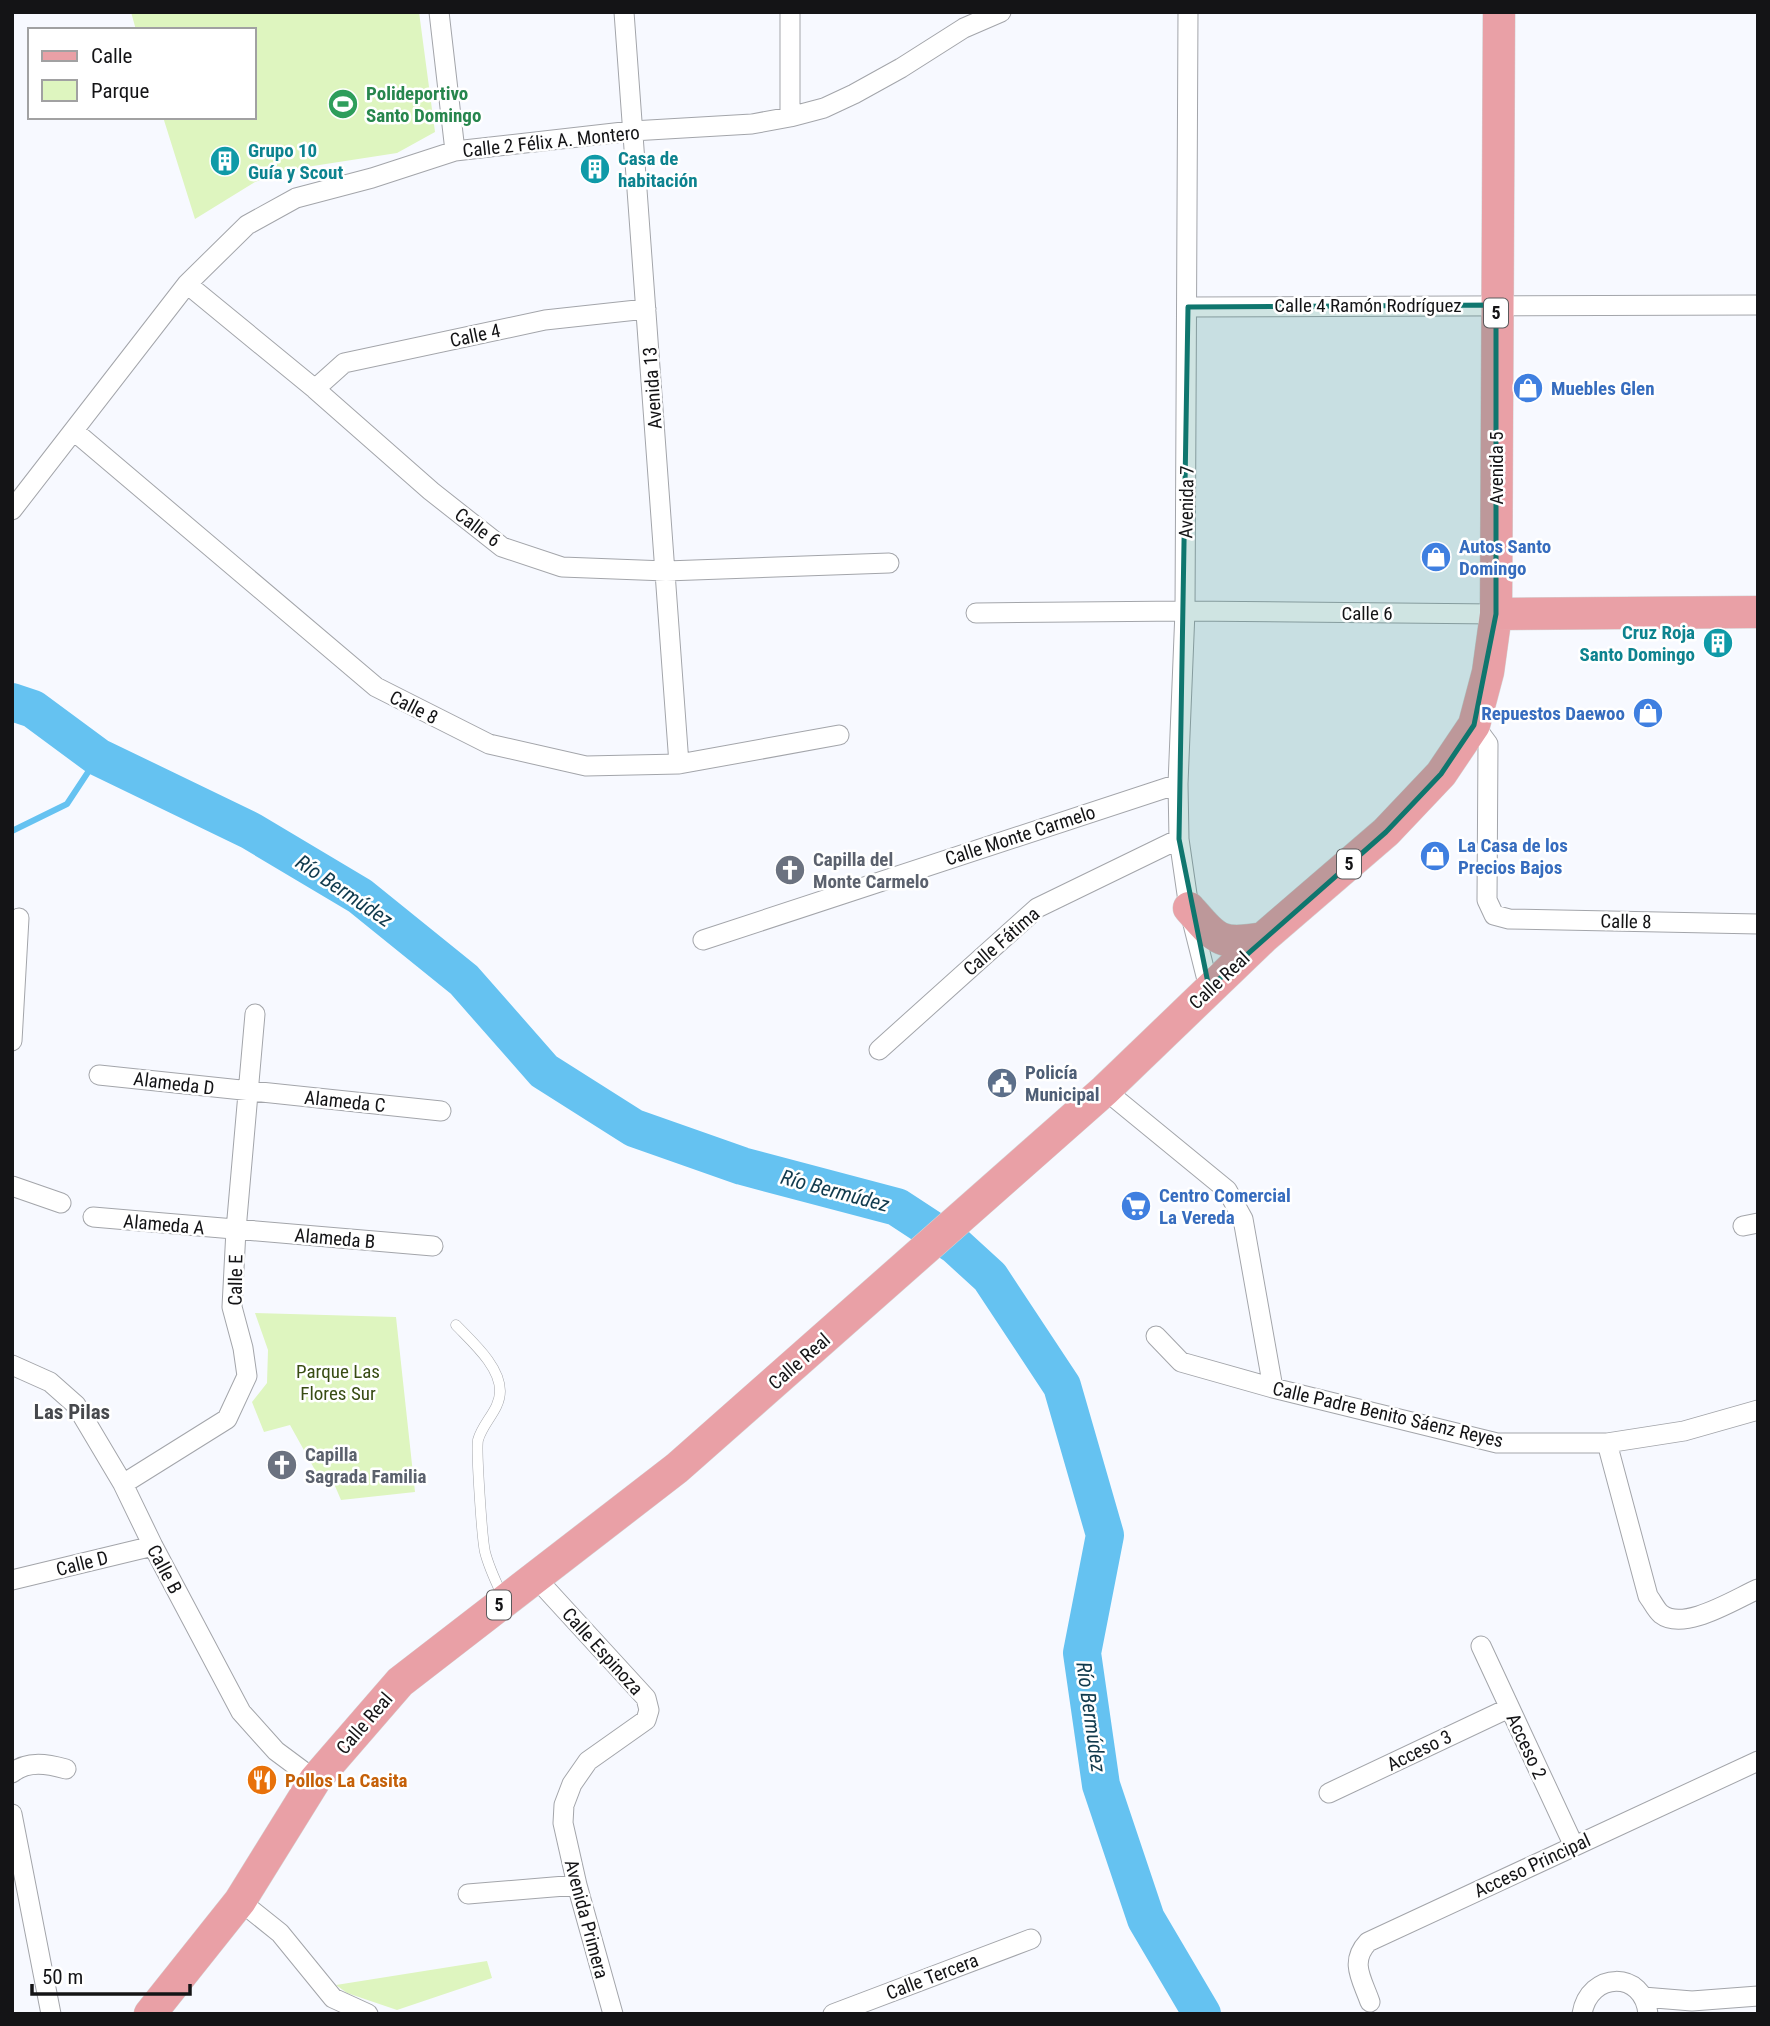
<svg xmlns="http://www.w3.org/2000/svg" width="1770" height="2026" font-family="'Roboto Condensed',sans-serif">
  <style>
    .green { fill: #def5bf }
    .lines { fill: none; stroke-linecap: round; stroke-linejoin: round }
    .stream { stroke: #65c2f1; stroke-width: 6 }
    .river { stroke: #65c2f1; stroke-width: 38 }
    .lane-casing { stroke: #a3a5aa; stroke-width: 11 }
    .street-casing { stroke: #a3a5aa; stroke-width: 21 }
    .primary-casing { stroke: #d5d5d5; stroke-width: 33 }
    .lane { stroke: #fff; stroke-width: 10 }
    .street { stroke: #fff; stroke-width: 19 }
    .primary { stroke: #e9a0a6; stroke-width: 32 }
    .marked { fill: #0f766e; fill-opacity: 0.2; stroke: #0f766e; stroke-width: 5; stroke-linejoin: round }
    .labels { text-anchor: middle; stroke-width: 5; stroke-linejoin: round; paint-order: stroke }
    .shield { fill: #fff; stroke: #5a5a5c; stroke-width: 2 }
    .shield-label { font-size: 18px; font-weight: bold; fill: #141416 }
    .leisure-label { font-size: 19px; font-weight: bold; fill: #27864d; stroke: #fff; text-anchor: start }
    .street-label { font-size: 19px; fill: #141416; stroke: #fff }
    .culture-label { font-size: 19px; font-weight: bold; fill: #0d838f; stroke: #fff; text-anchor: start }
    .shop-label { font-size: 19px; font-weight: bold; fill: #366cbe; stroke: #fff; text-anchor: start }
    .worship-label { font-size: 19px; font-weight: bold; fill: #5b616d; stroke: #fff; text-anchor: start }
    .service-label { font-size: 19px; font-weight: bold; fill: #4e5e75; stroke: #fff; text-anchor: start }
    .park-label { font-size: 19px; fill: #384c13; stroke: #fff }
    .food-label { font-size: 19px; font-weight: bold; fill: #c56008; stroke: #fff; text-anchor: start }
    .water-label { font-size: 21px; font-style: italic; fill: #103a4d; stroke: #fff }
    .neighbourhood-label { font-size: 21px; font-weight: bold; fill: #46484c; stroke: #fff }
  </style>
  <rect width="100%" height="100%" fill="#f7f9ff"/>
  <path class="green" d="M 131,12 L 419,12 L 435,132 L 397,153 L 287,170 L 255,182 L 195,219 L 163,117 L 254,117 L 254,30 L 136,30 Z
    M 255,1313 L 396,1317 L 415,1492 L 341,1500 L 335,1486 L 325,1488 L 290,1425 L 264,1432 L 252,1402 L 267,1383 L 268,1350 Z
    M 487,1961 L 492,1978 L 397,2010 L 347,1993 L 336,1985 Z"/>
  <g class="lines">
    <path class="stream" d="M 12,831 L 67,804 L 98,757"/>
    <path class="river" d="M 12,702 L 33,709 L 98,757 L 251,831 L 360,896 L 464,980 L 544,1071 L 634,1128 L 742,1166 L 897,1207 L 955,1245 L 990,1277 L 1062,1386 L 1105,1535 L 1082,1653 L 1101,1785 L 1146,1919 L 1202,2014"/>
    <g class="lane-casing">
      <path id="lane" d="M 456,1325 C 472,1342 500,1366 500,1391 C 500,1410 483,1422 478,1440 C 476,1450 482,1539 485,1552 C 489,1568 496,1582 503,1597"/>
    </g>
    <g class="street-casing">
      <path id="street" d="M 439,12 L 455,151
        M 624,12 L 679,764
        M 1188,12 L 1185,611 L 1178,784 L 1179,839 L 1189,908 L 1209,988
        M 790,117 L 790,12
        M 187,284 L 315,389 L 431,491 L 502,547 L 562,567 L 666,571 L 889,563
        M 1188,307 L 1758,305
        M 315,389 L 344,363 L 545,320 L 646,309
        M 74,431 L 376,687 L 489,744 L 586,766 L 679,764 L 839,735
        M 12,510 L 187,284 L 247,225 L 296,198 L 372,178 L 455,151 L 632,131 L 752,124 L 790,117 L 824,108 L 854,94 L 901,68 L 964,28 L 1001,12
        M 976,613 L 1185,611 L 1496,614
        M 1474,725 L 1488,744 L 1487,900 L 1494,915 L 1509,919 L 1758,924
        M 703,940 L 1178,784
        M 12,1041 L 19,918
        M 879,1050 L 1037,908 L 1179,839
        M 99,1075 L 441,1111
        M 1105,1090 L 1227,1190 L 1243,1219 L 1273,1388
        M 12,1186 L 61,1203
        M 93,1217 L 433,1246
        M 1743,1226 L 1758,1223
        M 1156,1336 L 1181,1362 L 1273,1388 L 1497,1443 L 1607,1443 L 1684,1431 L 1758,1410
        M 12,1365 L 50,1382 L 76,1405 L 123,1484 L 153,1546 L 241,1712 L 276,1751 L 315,1780
        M 1607,1443 L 1648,1596 C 1652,1601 1656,1610 1661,1614 C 1684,1632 1735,1599 1758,1589
        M 123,1484 L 227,1419 L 247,1376 L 243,1348 L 232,1307 L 236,1230 L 255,1014
        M 536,1578 L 646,1698 L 649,1710 L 646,1720 L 588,1761 L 572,1784 L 564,1805 L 563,1823 L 577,1885 L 613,2014
        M 12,1580 L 153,1546
        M 1481,1646 L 1574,1846
        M 12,1773 C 28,1760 48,1764 66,1769
        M 1329,1793 L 1509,1708
        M 12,1814 L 51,2014
        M 468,1894 L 577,1885
        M 240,1901 L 280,1933 L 333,1998 L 368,2014
        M 1643,1997 L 1692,2001 L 1758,1996
        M 1370,2002 C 1362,1979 1349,1962 1368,1942 L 1758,1761
        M 833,2014 L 1031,1939
        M 1582,2014 C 1589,1971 1644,1970 1648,2014"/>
    </g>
    <g class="primary-casing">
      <path id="primary" d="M 1496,614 L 1758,612
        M 1189,908 C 1217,940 1220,946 1263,938
        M 150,2014 L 240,1901 L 315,1780 L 400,1682 L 677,1468 L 1105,1090 L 1263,938 L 1386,832 L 1441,774 L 1474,725 L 1488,672 L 1496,614 L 1499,12"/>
    </g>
    <use href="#lane" class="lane"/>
    <use href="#street" class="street"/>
    <use href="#primary" class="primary"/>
  </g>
  <path class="marked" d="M 1496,305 L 1496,614 L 1474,725 L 1441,774 L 1386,832 L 1209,988 L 1179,839 L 1188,307 Z"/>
  <defs>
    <g id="stadium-disc" transform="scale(1.575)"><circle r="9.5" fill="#2e9e5b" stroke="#fff"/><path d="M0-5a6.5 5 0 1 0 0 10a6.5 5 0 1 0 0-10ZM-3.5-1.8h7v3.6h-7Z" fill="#fff"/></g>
    <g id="building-disc" transform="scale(1.575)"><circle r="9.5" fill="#0f9aa8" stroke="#fff"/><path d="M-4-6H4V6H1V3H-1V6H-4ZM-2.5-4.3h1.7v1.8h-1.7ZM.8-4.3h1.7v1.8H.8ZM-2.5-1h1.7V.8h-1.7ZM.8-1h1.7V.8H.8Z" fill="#fff"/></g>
    <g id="shop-disc" transform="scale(1.575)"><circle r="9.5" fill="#3f7fe0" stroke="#fff"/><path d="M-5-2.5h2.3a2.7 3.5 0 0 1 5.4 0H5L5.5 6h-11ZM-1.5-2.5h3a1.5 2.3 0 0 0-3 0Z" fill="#fff"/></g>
    <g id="church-disc" transform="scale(1.575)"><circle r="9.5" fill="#6b7280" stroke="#fff"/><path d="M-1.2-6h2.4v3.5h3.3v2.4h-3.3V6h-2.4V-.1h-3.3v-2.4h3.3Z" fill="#fff"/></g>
    <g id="civic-disc" transform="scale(1.575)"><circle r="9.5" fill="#5c6f8a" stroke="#fff"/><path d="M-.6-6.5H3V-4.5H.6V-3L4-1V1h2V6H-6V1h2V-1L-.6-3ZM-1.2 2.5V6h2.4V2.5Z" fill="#fff"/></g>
    <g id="supermarket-disc" transform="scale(1.575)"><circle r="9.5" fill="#3f7fe0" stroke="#fff"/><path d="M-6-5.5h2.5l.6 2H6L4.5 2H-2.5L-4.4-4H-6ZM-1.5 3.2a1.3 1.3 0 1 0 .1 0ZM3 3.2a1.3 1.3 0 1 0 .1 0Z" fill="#fff"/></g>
    <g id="restaurant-disc" transform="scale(1.575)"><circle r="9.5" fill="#e8710a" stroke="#fff"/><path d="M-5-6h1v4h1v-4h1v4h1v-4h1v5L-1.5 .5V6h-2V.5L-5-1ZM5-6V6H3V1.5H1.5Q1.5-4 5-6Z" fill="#fff"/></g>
  </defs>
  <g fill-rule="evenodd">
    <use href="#stadium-disc" x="343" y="104"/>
    <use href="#building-disc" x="225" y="161"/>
    <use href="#building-disc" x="595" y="169"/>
    <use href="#shop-disc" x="1528" y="388"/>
    <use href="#shop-disc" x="1436" y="557"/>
    <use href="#building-disc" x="1718" y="643"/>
    <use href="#shop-disc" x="1648" y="713"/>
    <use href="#shop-disc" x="1435" y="856"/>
    <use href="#church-disc" x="790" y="870"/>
    <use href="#civic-disc" x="1002" y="1083"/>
    <use href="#supermarket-disc" x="1136" y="1206"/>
    <use href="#church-disc" x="282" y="1465"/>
    <use href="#restaurant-disc" x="262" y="1780"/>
  </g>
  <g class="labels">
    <g class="shield">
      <rect x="1484" y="298.5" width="24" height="29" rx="5"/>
      <rect x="1337" y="849.5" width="24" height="29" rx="5"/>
      <rect x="487" y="1590.5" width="24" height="29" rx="5"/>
    </g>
    <g class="shield-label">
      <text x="1496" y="319">5</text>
      <text x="1349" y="870">5</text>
      <text x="499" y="1611">5</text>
    </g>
    <g class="leisure-label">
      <text x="366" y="100">Polideportivo<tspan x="366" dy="22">Santo Domingo</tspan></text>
    </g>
    <g class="street-label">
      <text transform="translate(551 141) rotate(-6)" y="7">Calle 2 Félix A. Montero</text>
      <text x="1368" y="312">Calle 4 Ramón Rodríguez</text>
      <text transform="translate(475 335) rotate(-12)" y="7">Calle 4</text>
      <text transform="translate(652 388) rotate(-94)" y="7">Avenida 13</text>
      <text transform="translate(1496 468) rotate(-90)" y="7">Avenida 5</text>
      <text transform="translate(1186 502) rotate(-89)" y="7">Avenida 7</text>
      <text transform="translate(478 527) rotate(37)" y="7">Calle 6</text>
      <text x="1367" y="620">Calle 6</text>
      <text transform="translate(414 707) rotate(27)" y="7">Calle 8</text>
      <text transform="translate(1020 835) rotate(-18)" y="7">Calle Monte Carmelo</text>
      <text transform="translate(1626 921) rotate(1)" y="7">Calle 8</text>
      <text transform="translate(1001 941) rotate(-41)" y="7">Calle Fátima</text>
      <text transform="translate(1219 980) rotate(-43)" y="7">Calle Real</text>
      <text transform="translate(174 1083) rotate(7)" y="7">Alameda D</text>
      <text transform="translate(345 1101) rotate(6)" y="7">Alameda C</text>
      <text transform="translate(164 1224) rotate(5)" y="7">Alameda A</text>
      <text transform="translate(335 1238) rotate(5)" y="7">Alameda B</text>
      <text transform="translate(235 1280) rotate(-89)" y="7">Calle E</text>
      <text transform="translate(799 1361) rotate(-41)" y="7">Calle Real</text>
      <text transform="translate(1388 1414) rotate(13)" y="7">Calle Padre Benito Sáenz Reyes</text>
      <text transform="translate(82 1563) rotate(-14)" y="7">Calle D</text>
      <text transform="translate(165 1569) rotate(62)" y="7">Calle B</text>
      <text transform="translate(603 1651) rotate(48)" y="7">Calle Espinoza</text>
      <text transform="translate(364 1723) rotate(-49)" y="7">Calle Real</text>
      <text transform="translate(1527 1746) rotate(65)" y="7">Acceso 2</text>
      <text transform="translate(1419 1750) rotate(-26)" y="7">Acceso 3</text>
      <text transform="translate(1532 1865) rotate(-25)" y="7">Acceso Principal</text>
      <text transform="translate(587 1919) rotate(75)" y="7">Avenida Primera</text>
      <text transform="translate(932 1976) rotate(-21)" y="7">Calle Tercera</text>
    </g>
    <g class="culture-label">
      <text x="248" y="157">Grupo 10<tspan x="248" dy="22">Guía y Scout</tspan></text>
      <text x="618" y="165">Casa de<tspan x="618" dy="22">habitación</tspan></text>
      <text x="1695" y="639" text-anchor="end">Cruz Roja<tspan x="1695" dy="22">Santo Domingo</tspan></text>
    </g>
    <g class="shop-label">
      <text x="1551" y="395">Muebles Glen</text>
      <text x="1459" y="553">Autos Santo<tspan x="1459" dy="22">Domingo</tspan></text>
      <text x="1625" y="720" text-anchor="end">Repuestos Daewoo</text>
      <text x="1458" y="852">La Casa de los<tspan x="1458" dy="22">Precios Bajos</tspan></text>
      <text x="1159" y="1202">Centro Comercial<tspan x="1159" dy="22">La Vereda</tspan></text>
    </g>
    <g class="worship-label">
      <text x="813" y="866">Capilla del<tspan x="813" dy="22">Monte Carmelo</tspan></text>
      <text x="305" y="1461">Capilla<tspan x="305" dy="22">Sagrada Familia</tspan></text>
    </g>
    <g class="service-label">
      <text x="1025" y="1079">Policía<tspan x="1025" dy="22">Municipal</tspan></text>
    </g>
    <g class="park-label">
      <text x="338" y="1378">Parque Las<tspan x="338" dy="22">Flores Sur</tspan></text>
    </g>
    <g class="food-label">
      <text x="285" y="1787">Pollos La Casita</text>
    </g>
    <g class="water-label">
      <text transform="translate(344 891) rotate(34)" y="7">Río Bermúdez</text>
      <text transform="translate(835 1191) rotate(15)" y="7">Río Bermúdez</text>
      <text transform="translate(1091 1717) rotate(82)" y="7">Río Bermúdez</text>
    </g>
    <g class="neighbourhood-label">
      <text x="72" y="1419">Las Pilas</text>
    </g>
  </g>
  <rect width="1770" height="2026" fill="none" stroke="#141416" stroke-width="28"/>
  <rect x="28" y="28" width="228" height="91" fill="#ffffff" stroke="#a1a1a2" stroke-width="2"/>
  <rect x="42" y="51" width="35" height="10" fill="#e9a0a6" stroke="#a1a1a2" stroke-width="2"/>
  <text x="91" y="63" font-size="21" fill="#141416">Calle</text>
  <rect x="42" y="80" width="35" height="21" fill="#def5bf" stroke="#a1a1a2" stroke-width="2"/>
  <text x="91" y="98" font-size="21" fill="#141416">Parque</text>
  <path d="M32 1984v10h158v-10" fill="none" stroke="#141416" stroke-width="3.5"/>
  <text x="42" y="1984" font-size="21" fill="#141416" stroke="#ffffff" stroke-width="5" paint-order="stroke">50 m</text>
</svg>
